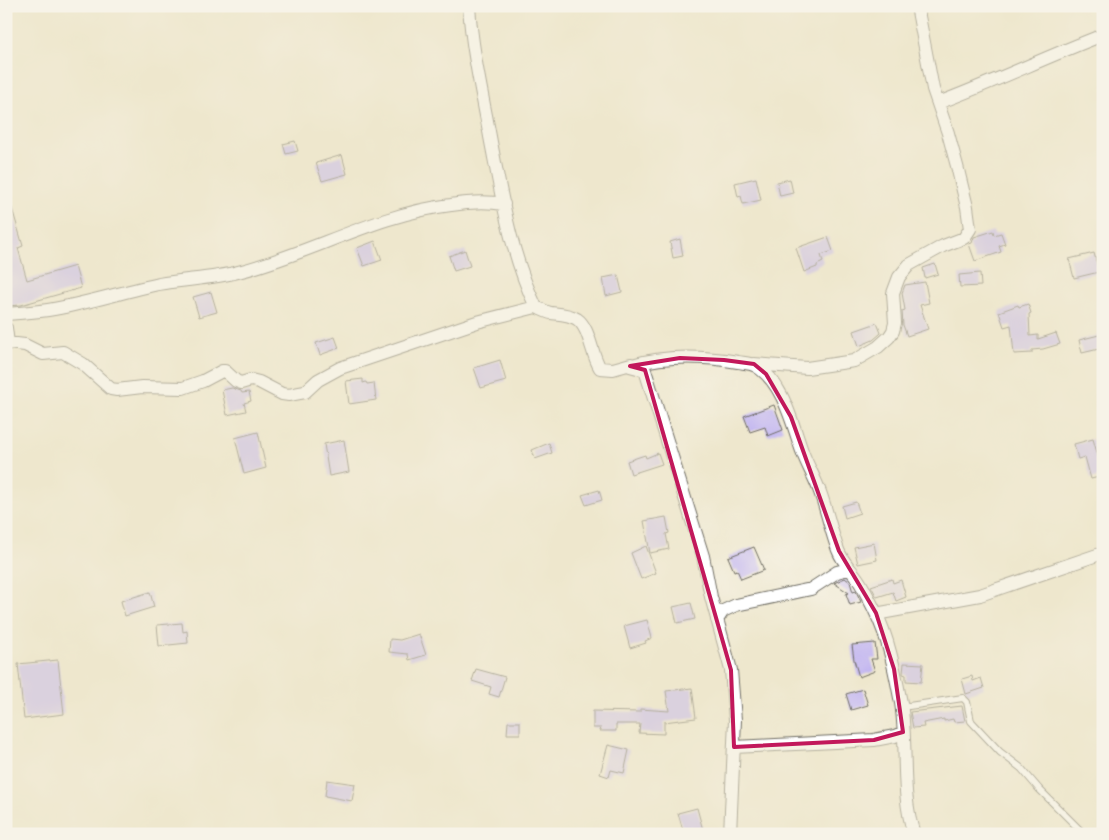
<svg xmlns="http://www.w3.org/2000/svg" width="1109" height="840" font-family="'Patrick Hand',sans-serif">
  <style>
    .building { fill: #c2b6f1 }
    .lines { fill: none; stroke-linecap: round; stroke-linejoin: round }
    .service-casing { stroke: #6f6d64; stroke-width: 8 }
    .minor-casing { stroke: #6f6d64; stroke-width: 14 }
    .service { stroke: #fff; stroke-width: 6 }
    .minor { stroke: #fff; stroke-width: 12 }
    .marked { fill: none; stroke: #c2185b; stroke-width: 4; stroke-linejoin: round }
  </style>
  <rect width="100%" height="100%" fill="#f7f3e8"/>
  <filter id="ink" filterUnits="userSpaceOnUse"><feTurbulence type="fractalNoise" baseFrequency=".02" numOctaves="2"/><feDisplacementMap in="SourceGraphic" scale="10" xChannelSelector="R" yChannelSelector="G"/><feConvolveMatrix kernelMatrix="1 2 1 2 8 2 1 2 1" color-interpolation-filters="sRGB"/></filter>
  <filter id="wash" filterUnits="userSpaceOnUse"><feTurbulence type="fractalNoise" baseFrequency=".0096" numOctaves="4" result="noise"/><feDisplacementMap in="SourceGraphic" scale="20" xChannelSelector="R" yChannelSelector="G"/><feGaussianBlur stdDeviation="1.12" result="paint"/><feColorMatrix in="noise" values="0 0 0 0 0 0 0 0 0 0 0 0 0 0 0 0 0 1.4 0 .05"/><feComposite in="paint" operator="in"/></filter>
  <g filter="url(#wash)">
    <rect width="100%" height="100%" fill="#eee7cd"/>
    <g id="blocks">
      <path class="building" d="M 295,141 L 298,151 L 286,154 L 283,144 Z
        M 342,155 L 347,174 L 322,181 L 316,163 Z
        M 756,178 L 761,200 L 743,204 L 741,196 L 738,197 L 735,183 Z
        M 790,179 L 793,193 L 780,196 L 777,182 Z
        M 6,198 L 9,198 L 23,246 L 18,248 L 27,280 L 75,266 L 81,288 L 21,305 L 6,306 Z
        M 993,231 L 994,235 L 1001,233 L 1005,244 L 999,246 L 1001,252 L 975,261 L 969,244 L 972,243 L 974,237 Z
        M 828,237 L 833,251 L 821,255 L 823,262 L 817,265 L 817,267 L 804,272 L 796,248 Z
        M 680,239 L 683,256 L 673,258 L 670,242 Z
        M 375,241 L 382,260 L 364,266 L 357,248 Z
        M 465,250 L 470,266 L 454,271 L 449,256 Z
        M 1094,253 L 1099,272 L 1074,278 L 1069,259 Z
        M 935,264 L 938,274 L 925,278 L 923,268 Z
        M 980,273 L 981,286 L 960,287 L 959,275 Z
        M 618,275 L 622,292 L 606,296 L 603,278 Z
        M 925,282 L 929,303 L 920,305 L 928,329 L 907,336 L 903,325 L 902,311 L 905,310 L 902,293 L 905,285 Z
        M 211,292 L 217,312 L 199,317 L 193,297 Z
        M 1028,304 L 1031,313 L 1029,314 L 1030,336 L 1038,335 L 1038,339 L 1056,333 L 1060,344 L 1043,349 L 1032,350 L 1032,353 L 1014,354 L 1011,325 L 1004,327 L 999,312 L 1018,305 L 1019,307 Z
        M 877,323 L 881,333 L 873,340 L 859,346 L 854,331 Z
        M 1103,334 L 1103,348 L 1082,353 L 1079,340 Z
        M 335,337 L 339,348 L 320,355 L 316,343 Z
        M 500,360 L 506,381 L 481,388 L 474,368 Z
        M 363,379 L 363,383 L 366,382 L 367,384 L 374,383 L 376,400 L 349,404 L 346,381 Z
        M 232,388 L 241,391 L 242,393 L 249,392 L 251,401 L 244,403 L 246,411 L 227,415 L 222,390 Z
        M 774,405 L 783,430 L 768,436 L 765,427 L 750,432 L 744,416 Z
        M 258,432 L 266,468 L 244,474 L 235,438 Z
        M 1093,439 L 1100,463 L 1103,462 L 1103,476 L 1091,479 L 1085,457 L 1078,459 L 1074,444 Z
        M 344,440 L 349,472 L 329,476 L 324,444 Z
        M 549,443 L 552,453 L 535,459 L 532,450 Z
        M 658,453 L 662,464 L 631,474 L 627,461 L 645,455 L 646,458 Z
        M 599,490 L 602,500 L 586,505 L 582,495 Z
        M 856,502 L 860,513 L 845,518 L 842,506 Z
        M 666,517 L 669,533 L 666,534 L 669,549 L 650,553 L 644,521 Z
        M 874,543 L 877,560 L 858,564 L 854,547 Z
        M 646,546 L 656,573 L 641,579 L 631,553 Z
        M 754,547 L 764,570 L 741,579 L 737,570 L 734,571 L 728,557 Z
        M 845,578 L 850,582 L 853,592 L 856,591 L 861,602 L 850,605 L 846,594 L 849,593 L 834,583 Z
        M 892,579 L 893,583 L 901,580 L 906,597 L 896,601 L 893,592 L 877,597 L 871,586 Z
        M 150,592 L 154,607 L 125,616 L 121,601 Z
        M 691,603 L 695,619 L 677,623 L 673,607 Z
        M 647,620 L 652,638 L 645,641 L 646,643 L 630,648 L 624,626 Z
        M 182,623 L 183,632 L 187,631 L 188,643 L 159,646 L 157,625 Z
        M 419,634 L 426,655 L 409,660 L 408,654 L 389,652 L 390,639 L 400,640 Z
        M 875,643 L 877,659 L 871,659 L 875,671 L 859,677 L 854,660 L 852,645 Z
        M 58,660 L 64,714 L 24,719 L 18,664 Z
        M 904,663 L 923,664 L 921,682 L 906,681 L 906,675 L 903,674 Z
        M 476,669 L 505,677 L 499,697 L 489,694 L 491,687 L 472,681 Z
        M 972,676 L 973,681 L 981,678 L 984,688 L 966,694 L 962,679 Z
        M 692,688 L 696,718 L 664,722 L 664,734 L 639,733 L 640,724 L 616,724 L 616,731 L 600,731 L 601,728 L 593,728 L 593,711 L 640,712 L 640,709 L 669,711 L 666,691 Z
        M 863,689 L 868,705 L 851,710 L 846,694 Z
        M 962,706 L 965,721 L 954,722 L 953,719 L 944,721 L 944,719 L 923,723 L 924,727 L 913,728 L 910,712 Z
        M 508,722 L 520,722 L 520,734 L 507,734 Z
        M 608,745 L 629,750 L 624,773 L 611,770 L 609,777 L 600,774 Z
        M 327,780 L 355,784 L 352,801 L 325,796 Z
        M 697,808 L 704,834 L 684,834 L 678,813 Z"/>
    </g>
  </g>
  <g filter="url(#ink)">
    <use href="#blocks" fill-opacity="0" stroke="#6f6d64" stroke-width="1"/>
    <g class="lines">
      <g class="service-casing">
        <path id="service" d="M 901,705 L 909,706 L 963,698 L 967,702 L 971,721 L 1000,752 L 1021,768 L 1039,789 L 1084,834"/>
      </g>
      <g class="minor-casing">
        <path id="minor" d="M 469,6 C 472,52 483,97 491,142 C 502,198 511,255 536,307 C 541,309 546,312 551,313 C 560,314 569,314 577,319 C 590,328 591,354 600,368 L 613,369 L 631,364 L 630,366 L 645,370 L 703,556 L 711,597 L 731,670 L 735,720 L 730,834
          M 938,103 C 994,82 1048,56 1103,35
          M 6,314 C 20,313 34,312 48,310 C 85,304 122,292 159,284 C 185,279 212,279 238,272 C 310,254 376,214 451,205 C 469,202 486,201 504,204
          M 6,328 L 8,343 L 25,345 L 43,354 L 63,352 L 83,364 L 111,389 L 117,390 L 142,387 L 183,388 L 203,381 L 222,371 L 225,371 L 236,381 L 241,383 L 251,380 L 259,382 L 282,394 L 289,395 L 305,392 L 318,380 L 340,368 L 477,322 L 536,307
          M 754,364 L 807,368 L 854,361 L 878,347 L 889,337 L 893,331 L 895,323 L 893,293 L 899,277 L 909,265 L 943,246 L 964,238 L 970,229 L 967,207 L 957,166 L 948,133 L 933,89 L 917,6
          M 632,365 C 666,355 703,356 738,362 C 743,363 751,363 756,366 C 783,382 792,423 802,451 C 807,465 815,478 820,492 C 827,511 831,531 838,550 C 843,563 850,568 857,578 C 864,588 870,601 875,611 C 889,639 895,672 901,703 C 908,746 900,792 914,834
          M 876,613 L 881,613 L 980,595 L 1103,553
          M 717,620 L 723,611 L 736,605 L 811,589 L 837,572 L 848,569
          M 734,747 L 874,740 L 895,736 L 903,732"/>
      </g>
      <use href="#service" class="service"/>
      <use href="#minor" class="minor"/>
    </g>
  </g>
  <path d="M0 0H1109V840H0ZM 680,358 L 724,360 L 754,364 L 766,374 L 791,417 L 839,551 L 876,613 L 894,669 L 903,732 L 874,740 L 734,747 L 731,670 L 645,370 L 630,366 Z" fill="#eee7cd" fill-opacity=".55" fill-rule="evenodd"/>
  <path class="marked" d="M 680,358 L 724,360 L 754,364 L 766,374 L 791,417 L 839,551 L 876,613 L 894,669 L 903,732 L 874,740 L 734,747 L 731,670 L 645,370 L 630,366 Z"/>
  <rect width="1109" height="840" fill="none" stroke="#f7f3e8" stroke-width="25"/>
</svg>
